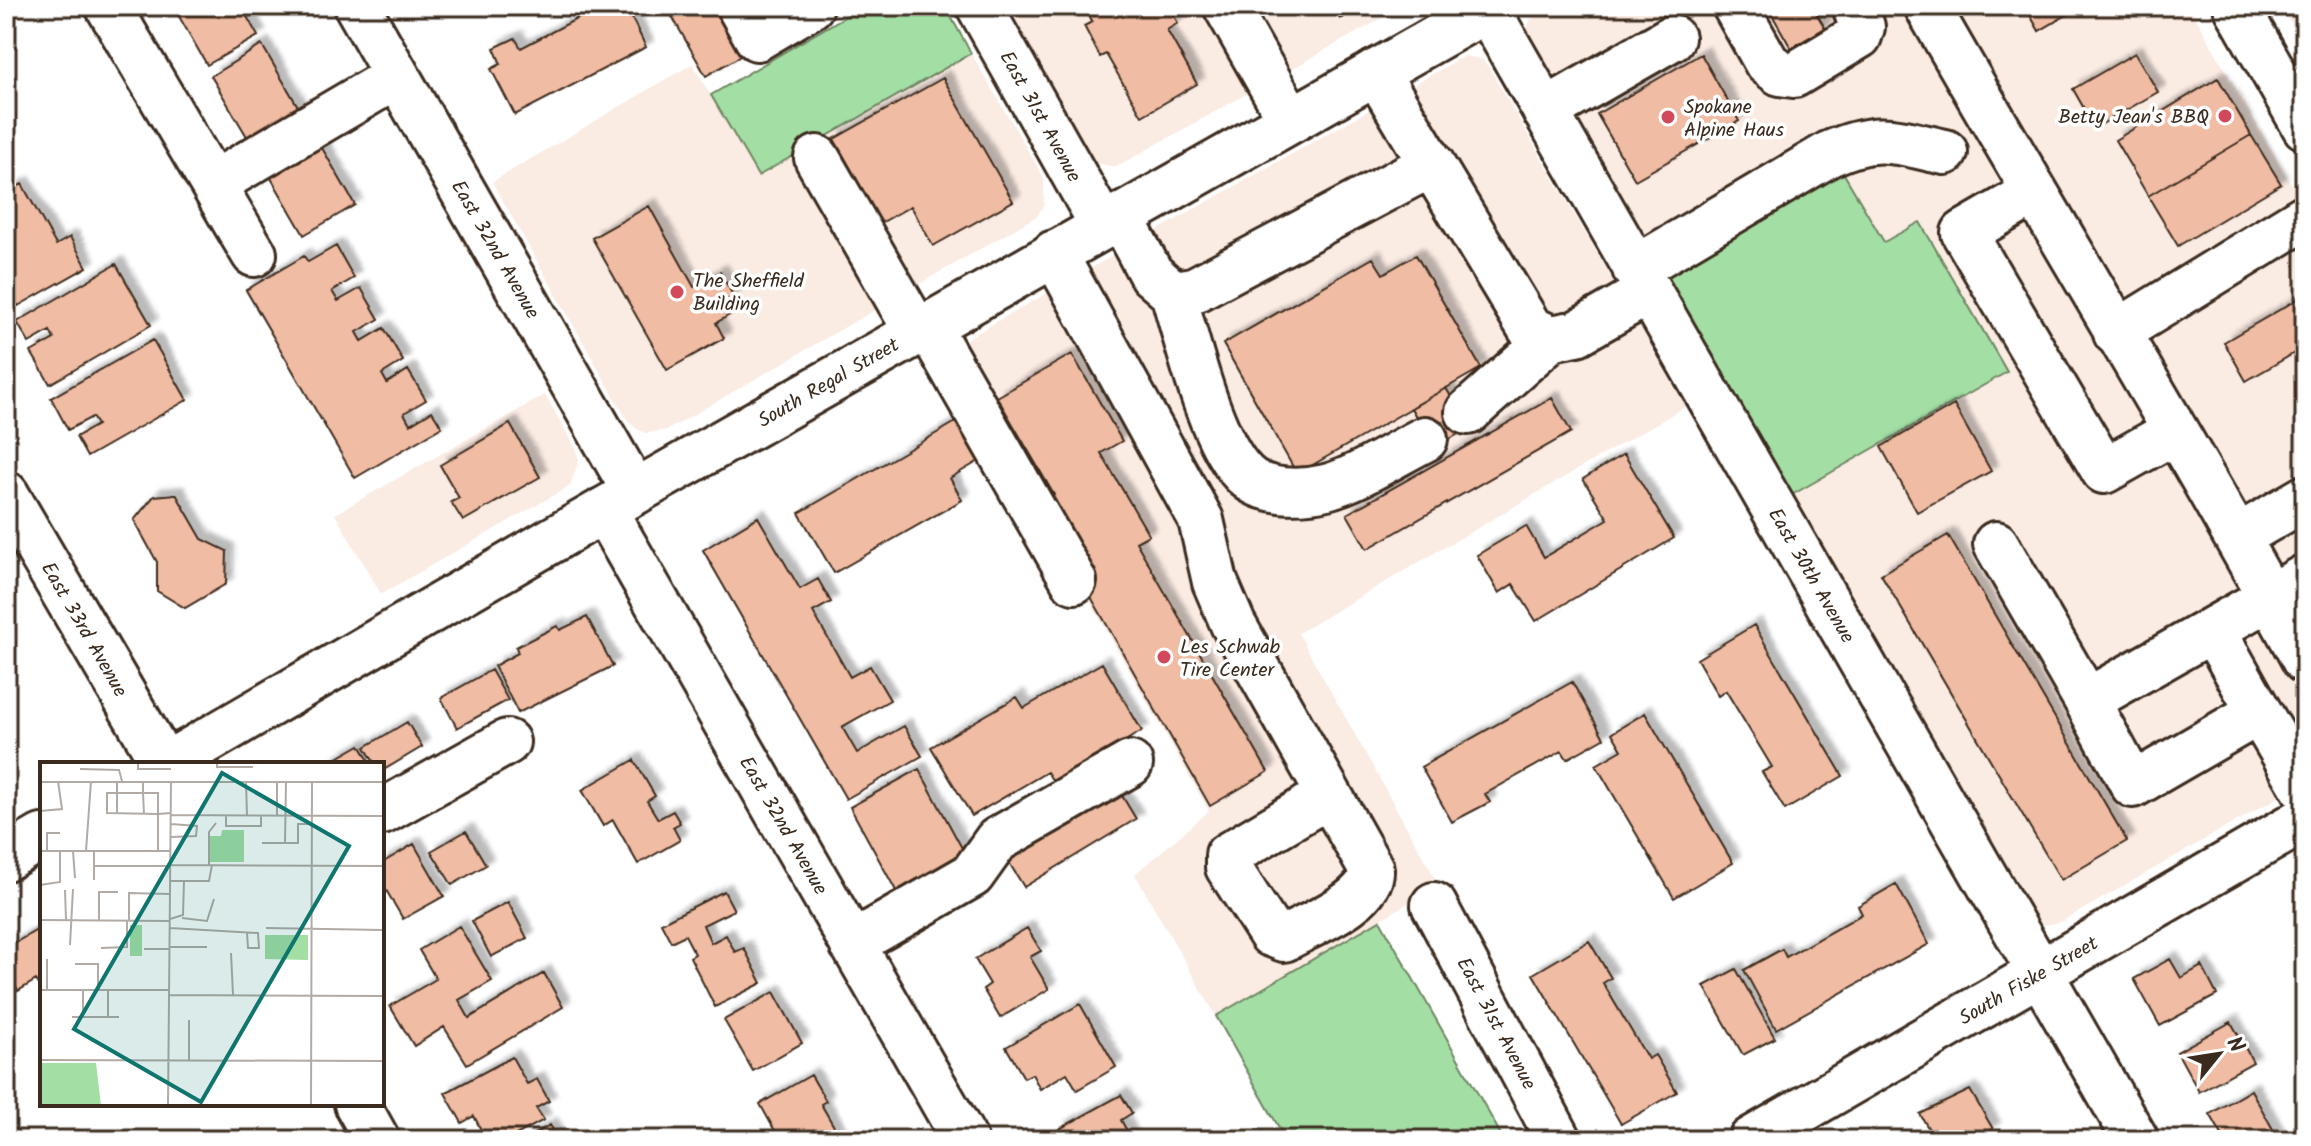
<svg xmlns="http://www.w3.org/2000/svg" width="2311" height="1146" font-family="Kalam,sans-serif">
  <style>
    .built { fill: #faebe3 }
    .green { fill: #a3dfa5; stroke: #6f8462; stroke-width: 2 }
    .building { fill: #f0bca3; stroke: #3b2a1e; stroke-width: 2; filter: url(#shadow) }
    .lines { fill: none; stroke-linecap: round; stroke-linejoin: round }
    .minor-casing { stroke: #3b2a1e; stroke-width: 50 }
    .major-casing { stroke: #3b2a1e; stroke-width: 50 }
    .minor { stroke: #fff; stroke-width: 44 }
    .major { stroke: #fff; stroke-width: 44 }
    .poi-dot { fill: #d1495b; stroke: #fff; stroke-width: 3 }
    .labels { text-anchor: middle; stroke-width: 7; stroke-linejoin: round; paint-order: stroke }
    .poi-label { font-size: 20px; fill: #3b2a1e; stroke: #fff; text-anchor: start }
    .street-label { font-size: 20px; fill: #3b2a1e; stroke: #fff }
    .inset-road { fill: none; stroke: #b1aaa5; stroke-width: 2 }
    .view { fill: #0f766e; fill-opacity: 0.15; stroke: #0f766e; stroke-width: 4 }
    .inset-edge { fill: none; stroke: #3b2a1e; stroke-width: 4 }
  </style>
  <defs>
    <filter id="shadow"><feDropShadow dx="7" dy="-7" stdDeviation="2" flood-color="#0004"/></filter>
  </defs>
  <rect width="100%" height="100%" fill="#fff"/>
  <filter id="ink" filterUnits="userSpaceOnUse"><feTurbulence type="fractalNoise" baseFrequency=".0125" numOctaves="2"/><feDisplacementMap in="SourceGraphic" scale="16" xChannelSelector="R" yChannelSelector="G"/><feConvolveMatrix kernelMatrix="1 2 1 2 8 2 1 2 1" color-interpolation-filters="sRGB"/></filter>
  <g filter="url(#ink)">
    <path class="built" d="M 1002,6 L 1404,6 L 1116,167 L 1096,163 L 1087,155 Z
      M 1546,6 L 2189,6 L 2305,208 L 2305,782 L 2061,922 L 2044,925 L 2032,916 L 1791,496 L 2007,371 L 1920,222 L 1884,242 L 1658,265 L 1531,43 L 1527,30 L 1530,20 Z
      M 2281,6 L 2305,6 L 2305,48 Z
      M 971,53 L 1044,178 L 1044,206 L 1037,216 L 667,430 L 646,433 L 637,429 L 628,421 L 492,182 L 692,64 L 759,176 Z
      M 1464,56 L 1482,59 L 1489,68 L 1686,406 L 1298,633 L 1439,885 L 1216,1016 L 1135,874 L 1209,811 L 947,350 Z
      M 545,395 L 575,447 L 579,460 L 570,486 L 381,594 L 335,514 Z"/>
    <path class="green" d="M 863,6 L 945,6 L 971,53 L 758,176 L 711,95 Z
      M 1837,162 L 1884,242 L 1920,222 L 2007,372 L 1790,496 L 1658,265 Z
      M 1380,920 L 1504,1140 L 1286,1140 L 1216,1016 Z"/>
    <path class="building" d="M 173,6 L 241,6 L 258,36 L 207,65 Z
      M 580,6 L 626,6 L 646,47 L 515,115 L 491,69 L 501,64 L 494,48 L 515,38 L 521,48 L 584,15 Z
      M 666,6 L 717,6 L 744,54 L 706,76 Z
      M 1083,6 L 1168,6 L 1178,23 L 1167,30 L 1197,84 L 1142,116 L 1106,54 L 1100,57 L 1084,26 L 1092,22 Z
      M 1332,6 L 1363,6 L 1340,19 Z
      M 1767,6 L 1812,6 L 1825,28 L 1791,48 Z
      M 2025,6 L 2082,6 L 2039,31 Z
      M 262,45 L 300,110 L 249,140 L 211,76 Z
      M 2135,53 L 2158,92 L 2095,128 L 2073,89 Z
      M 1701,54 L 1739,121 L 1635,180 L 1597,114 Z
      M 943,78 L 1013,201 L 933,246 L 911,206 L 881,223 L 834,139 Z
      M 2218,78 L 2251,135 L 2148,196 L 2115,140 Z
      M 2251,135 L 2281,184 L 2178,246 L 2148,196 Z
      M 318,141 L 355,205 L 304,235 L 267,171 Z
      M 22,184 L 56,245 L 70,237 L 87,267 L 18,306 L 6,286 L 6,193 Z
      M 649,206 L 694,287 L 720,272 L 734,297 L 726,301 L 733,313 L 716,323 L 724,338 L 667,370 L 592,238 Z
      M 336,246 L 354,278 L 332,291 L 338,301 L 361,288 L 379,319 L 357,332 L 362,341 L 384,328 L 403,361 L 382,374 L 387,383 L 408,370 L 426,400 L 404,413 L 410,424 L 432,411 L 442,427 L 355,478 L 246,290 L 304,256 L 308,262 Z
      M 1416,255 L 1481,368 L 1297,474 L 1223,344 L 1373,258 L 1383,274 Z
      M 116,264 L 151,325 L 50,384 L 31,352 L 54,339 L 50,331 L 29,343 L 17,322 Z
      M 2305,295 L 2305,347 L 2246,381 L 2224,342 Z
      M 153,340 L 187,400 L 87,457 L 76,437 L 97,425 L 92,417 L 68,430 L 51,398 Z
      M 1072,354 L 1122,441 L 1101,453 L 1149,535 L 1136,542 L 1268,772 L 1210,806 L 1038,504 L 1054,495 L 997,397 Z
      M 1446,388 L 1469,428 L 1434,448 L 1411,408 Z
      M 1552,398 L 1571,432 L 1367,549 L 1347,514 Z
      M 1954,405 L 1991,471 L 1917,512 L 1881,447 Z
      M 968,415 L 991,454 L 950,478 L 962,500 L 834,573 L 799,513 Z
      M 510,424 L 540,477 L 463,521 L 451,502 L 459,498 L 440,465 Z
      M 1624,454 L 1674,538 L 1536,621 L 1513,584 L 1499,593 L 1477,555 L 1526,526 L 1544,557 L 1608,519 L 1583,479 Z
      M 176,494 L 202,539 L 227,551 L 226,584 L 185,608 L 157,591 L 157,562 L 134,520 L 154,496 Z
      M 758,517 L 800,589 L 818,579 L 831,602 L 813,612 L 850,677 L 870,666 L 890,700 L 842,727 L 857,753 L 904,726 L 922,756 L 846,799 L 703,550 Z
      M 1948,535 L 2127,841 L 2061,880 L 1881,574 Z
      M 587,617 L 613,666 L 518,713 L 494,666 L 518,653 L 516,647 L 557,626 L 560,630 Z
      M 1754,625 L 1843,776 L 1785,810 L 1762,772 L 1772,767 L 1726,691 L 1718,696 L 1697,659 Z
      M 1102,663 L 1142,731 L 1054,783 L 1047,772 L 972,816 L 931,747 L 1017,697 L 1024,708 Z
      M 491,670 L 508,700 L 457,728 L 441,698 Z
      M 1572,682 L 1604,738 L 1567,759 L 1562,751 L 1485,794 L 1490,802 L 1452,822 L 1421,767 Z
      M 1645,713 L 1733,863 L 1674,898 L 1596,765 L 1622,750 L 1612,733 Z
      M 407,722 L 422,747 L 382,771 L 382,764 L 375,764 L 365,747 Z
      M 360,745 L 371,764 L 327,764 Z
      M 634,760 L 655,796 L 647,801 L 658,819 L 673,811 L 680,823 L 673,827 L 680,840 L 638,864 L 613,820 L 603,826 L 582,790 Z
      M 919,769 L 969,861 L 900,898 L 850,807 Z
      M 1121,794 L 1136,819 L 1024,887 L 1008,861 Z
      M 466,831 L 486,865 L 452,885 L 431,851 Z
      M 414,844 L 444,896 L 403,919 L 386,890 L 382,892 L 382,863 Z
      M 2305,879 L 2305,896 L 2298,883 Z
      M 1896,884 L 1929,944 L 1776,1029 L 1744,970 L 1782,949 L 1786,957 L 1862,914 L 1858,906 Z
      M 724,891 L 734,910 L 703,925 L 711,943 L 726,935 L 735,952 L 744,948 L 762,983 L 715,1007 L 690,957 L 695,954 L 685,935 L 671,942 L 661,923 Z
      M 508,902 L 527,938 L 491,957 L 472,921 Z
      M 459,926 L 492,981 L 459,1000 L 469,1018 L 544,973 L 563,1007 L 467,1064 L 444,1027 L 414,1046 L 390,1006 L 436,979 L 419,950 Z
      M 42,927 L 42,989 L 36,980 L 18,991 L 6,970 L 6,948 Z
      M 1027,928 L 1041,951 L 1030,957 L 1049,989 L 1000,1018 L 983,989 L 990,984 L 975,959 Z
      M 1589,941 L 1611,978 L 1603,983 L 1648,1059 L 1655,1055 L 1677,1092 L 1621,1124 L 1533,974 Z
      M 2170,959 L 2181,978 L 2202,966 L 2217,995 L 2160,1026 L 2134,979 Z
      M 1736,969 L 1775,1038 L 1743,1055 L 1704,986 Z
      M 774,992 L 802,1043 L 753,1071 L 724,1020 Z
      M 1080,1004 L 1116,1067 L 1077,1090 L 1067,1073 L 1040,1089 L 1032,1074 L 1024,1078 L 1006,1047 Z
      M 2231,1022 L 2253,1062 L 2199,1092 L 2177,1052 Z
      M 512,1057 L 527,1084 L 537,1079 L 549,1101 L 536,1108 L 544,1120 L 507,1140 L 486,1140 L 474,1116 L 462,1123 L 445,1093 Z
      M 811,1075 L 826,1101 L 821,1104 L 840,1137 L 834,1140 L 780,1140 L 760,1104 Z
      M 1970,1090 L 1993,1129 L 1974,1140 L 1935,1140 L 1920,1114 Z
      M 2251,1090 L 2279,1140 L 2225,1140 L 2210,1114 Z
      M 1121,1095 L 1132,1113 L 1121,1120 L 1132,1140 L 1065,1140 L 1059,1129 Z
      M 550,1125 L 559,1140 L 523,1140 Z"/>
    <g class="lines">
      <g class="minor-casing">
        <path id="minor" d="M 108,6 L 254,254
          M 357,6 L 635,492
          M 739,6 L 757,38 L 811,6
          M 979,6 L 1103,226
          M 1226,6 L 1291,120
          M 1735,6 L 1767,63 L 1780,73 L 1794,75 L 1859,36 L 1862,27 L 1855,6
          M 1927,6 C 2052,225 2185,439 2305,661
          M 1487,9 L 2136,1140
          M 1376,72 L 1530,328 L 1551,338 L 1577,333 L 1648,292
          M 1545,111 L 1672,38
          M 817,158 L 917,332
          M 213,184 L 397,76
          M 2033,193 L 1964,233 L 2104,471 L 2175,431
          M 1120,216 L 1151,274 L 1173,293 L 1194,290 L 1432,164
          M 1054,253 L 1201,520 L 1215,582 L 1233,624 L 1371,869 C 1373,901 1310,924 1284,939 L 1271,934 L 1228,867 L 1228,855 L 1329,795
          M 1635,269 L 1829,154 C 1879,132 1894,141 1945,152
          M 1173,293 C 1188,342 1209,438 1244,474 C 1263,494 1301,493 1326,487 C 1357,479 1395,454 1425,439
          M 928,326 L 1074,581
          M 2116,333 L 2305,217
          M 1468,412 L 1551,338
          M 6,494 L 164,764
          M 604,510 L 965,1140
          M 2238,537 L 2305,498
          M 1996,544 L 2087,701 L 2305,577
          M 2213,630 L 2259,712
          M 2087,701 L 2133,785 L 2259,712 L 2305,790
          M 382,812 L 507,742
          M 1434,905 L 1559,1140
          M 852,944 L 972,875 L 997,840 L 1130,764
          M 357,1104 L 377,1140
          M 1751,1140 L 2305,819"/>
      </g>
      <g class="major-casing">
        <path id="major" d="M 2236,6 L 2305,127
          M 167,764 L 635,492 L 1493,6
          M 6,858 L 42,837"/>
      </g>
      <use href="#minor" class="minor"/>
      <use href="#major" class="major"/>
    </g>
  </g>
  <g class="poi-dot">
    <circle cx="2225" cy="116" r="8"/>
    <circle cx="1668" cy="117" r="8"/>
    <circle cx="677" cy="292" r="8"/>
    <circle cx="1164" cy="657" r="8"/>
  </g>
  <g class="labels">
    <g class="poi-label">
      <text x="1684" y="113">Spokane<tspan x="1684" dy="23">Alpine Haus</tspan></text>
      <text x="2209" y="123" text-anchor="end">Betty Jean's BBQ</text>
      <text x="693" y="287">The Sheffield<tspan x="693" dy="23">Building</tspan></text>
      <text x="1180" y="653">Les Schwab<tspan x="1180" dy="23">Tire Center</tspan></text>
    </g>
    <g class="street-label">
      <text transform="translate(1041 116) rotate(61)" y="7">East 31st Avenue</text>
      <text transform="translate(496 249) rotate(60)" y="7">East 32nd Avenue</text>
      <text transform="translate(828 382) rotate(-30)" y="7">South Regal Street</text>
      <text transform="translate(1812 575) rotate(60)" y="7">East 30th Avenue</text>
      <text transform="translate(85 629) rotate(60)" y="7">East 33rd Avenue</text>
      <text transform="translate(784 825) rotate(60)" y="7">East 32nd Avenue</text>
      <text transform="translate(2028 980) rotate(-30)" y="7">South Fiske Street</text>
      <text transform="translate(1497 1023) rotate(62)" y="7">East 31st Avenue</text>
    </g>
  </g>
  <g transform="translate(40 762)">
    <rect width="344" height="344" fill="#fff"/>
    <path d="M 182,68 L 204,68 L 204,100 L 170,100 L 170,74 L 181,74 ZM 90,163 L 102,163 L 102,194 L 90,194 ZM 225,173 L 268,173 L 268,198 L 225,197 ZM 0,301 L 56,301 L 61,344 L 0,344 Z" fill="#a3dfa5"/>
    <path class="inset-road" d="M 98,0 L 98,7 L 131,7M 177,0 L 177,5 L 213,5M 40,7 L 79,8 L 82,19M 77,19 L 77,31 L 67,31 L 67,51 L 118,52 L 118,31 L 103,31 L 103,19M 0,20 L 344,20M 206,20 L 207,54M 237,20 L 237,53M 0,49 L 22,47 L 18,19M 77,51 L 77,31 L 103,31 L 104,52M 131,53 L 344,54M 186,54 L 186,64 L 221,64 L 221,54M 131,75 L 156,74 L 157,64 L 131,62M 222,81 L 245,81 L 246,20M 245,81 L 258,81 L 258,62 L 272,62M 0,89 L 131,89M 7,89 L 7,71 L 20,71M 33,89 L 35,116M 46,89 L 51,19M 118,89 L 118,52 L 131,51M 130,103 L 344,104M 169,103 L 169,70 L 176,61M 54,104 L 130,104M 54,118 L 54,89M 130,119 L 169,119 L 172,103M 0,123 L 20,120 L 20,89M 25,128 L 26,158M 142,156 L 167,159 L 174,137M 130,157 L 143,153 L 144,119M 0,158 L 130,159M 59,159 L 59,130 L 78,130M 89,159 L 89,131 L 130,132M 130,166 L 218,171 L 219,186 L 208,186 L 207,171M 226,166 L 344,168M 30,183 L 33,127M 130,185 L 167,185M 61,186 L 87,185 L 87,159M 104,187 L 130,187M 191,191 L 193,233M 7,197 L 7,228M 35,202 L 58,202 L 58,228M 0,228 L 129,228M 43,228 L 43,255M 68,228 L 68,255M 129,233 L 344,234M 32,255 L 79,255M 0,298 L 344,299M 149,298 L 149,258M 128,344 L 131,20M 271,344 L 272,20"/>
    <path class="view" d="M 182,11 L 309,84 L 161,340 L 34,267 Z"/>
    <rect width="344" height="344" class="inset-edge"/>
  </g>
  <rect width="2311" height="1146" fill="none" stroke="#fff" stroke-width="32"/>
  <rect x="16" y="16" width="2279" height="1114" fill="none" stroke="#3b2a1e" stroke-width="3" filter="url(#ink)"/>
  <g transform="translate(2219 1054) rotate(60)" stroke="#ffffff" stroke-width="6" paint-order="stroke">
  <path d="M0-6L14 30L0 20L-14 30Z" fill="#3b2a1e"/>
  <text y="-12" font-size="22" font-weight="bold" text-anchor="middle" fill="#3b2a1e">N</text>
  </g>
</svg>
